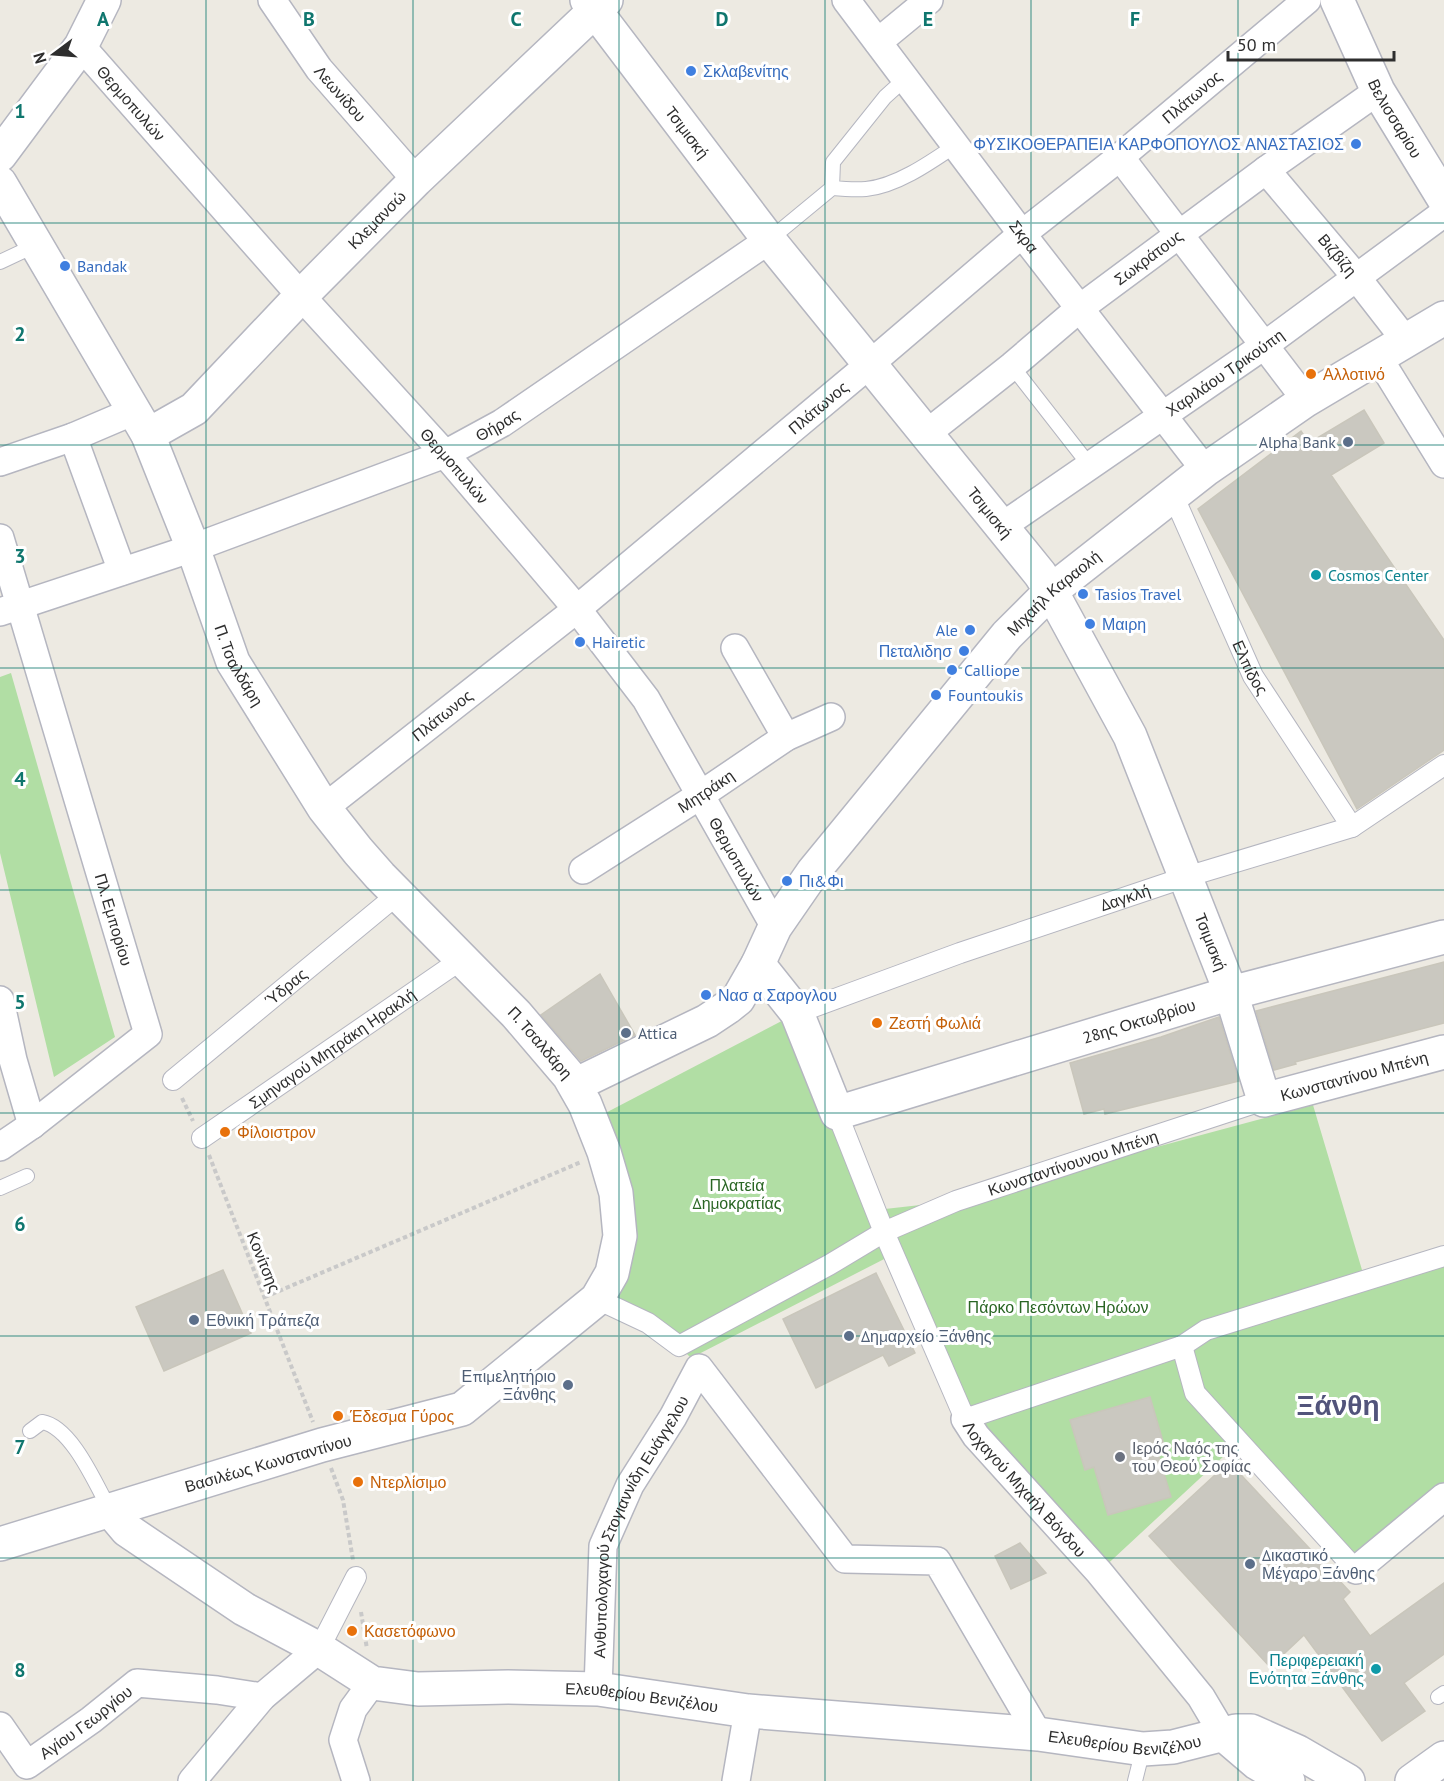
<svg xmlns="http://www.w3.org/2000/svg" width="1444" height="1781" font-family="'PT Sans',sans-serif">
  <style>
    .green { fill: #b1dea4 }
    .building { fill: #cac8c0; stroke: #c9c6bb; stroke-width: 1.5 }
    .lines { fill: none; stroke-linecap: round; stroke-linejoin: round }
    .service-casing { stroke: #b5b6c0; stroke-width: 16 }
    .pedestrian-casing { stroke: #b5b6c0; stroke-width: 22 }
    .minor-casing { stroke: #b5b6c0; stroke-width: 30 }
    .tertiary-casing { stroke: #b5b6c0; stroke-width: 36 }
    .secondary-casing { stroke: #b5b6c0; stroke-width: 36 }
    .path { stroke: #c9c9c9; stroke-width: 4; stroke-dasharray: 4.5 3; stroke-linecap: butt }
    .service { stroke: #fff; stroke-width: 14 }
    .pedestrian { stroke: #fff; stroke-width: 20 }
    .minor { stroke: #fff; stroke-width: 27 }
    .tertiary { stroke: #fff; stroke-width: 33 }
    .secondary { stroke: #fff; stroke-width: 33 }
    .grid { fill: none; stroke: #0f766e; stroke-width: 1.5; stroke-opacity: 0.55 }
    .shop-dot { fill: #3f7fe0; stroke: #fff; stroke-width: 2 }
    .food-dot { fill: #e8710a; stroke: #fff; stroke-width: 2 }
    .service-dot { fill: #5c6f8a; stroke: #fff; stroke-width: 2 }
    .culture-dot { fill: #0f9aa8; stroke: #fff; stroke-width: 2 }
    .worship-dot { fill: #6b7280; stroke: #fff; stroke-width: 2 }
    .labels { text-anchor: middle; stroke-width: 6; stroke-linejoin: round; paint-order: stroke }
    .shop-label { font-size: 16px; fill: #366cbe; stroke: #fff; text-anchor: start }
    .street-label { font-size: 16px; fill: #2e2e2e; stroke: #fff }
    .food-label { font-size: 16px; fill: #c56008; stroke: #fff; text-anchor: start }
    .service-label { font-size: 16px; fill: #4e5e75; stroke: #fff; text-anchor: start }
    .culture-label { font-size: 16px; fill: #0d838f; stroke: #fff; text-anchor: start }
    .park-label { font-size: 16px; fill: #296523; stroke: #fff }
    .worship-label { font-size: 16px; fill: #5b616d; stroke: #fff; text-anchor: start }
    .town-label { font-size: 28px; font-weight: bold; fill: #52547b; stroke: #fff }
    .grid-label { font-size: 20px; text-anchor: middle; font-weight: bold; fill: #0f766e; stroke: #fff; stroke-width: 6; stroke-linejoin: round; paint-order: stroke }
  </style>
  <rect width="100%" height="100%" fill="#edeae2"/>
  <path class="green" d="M 11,673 L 115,1037 L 54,1077 L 0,853 L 0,677 Z
    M 797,1013 L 876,1210 L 956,1201 L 1313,1105 L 1365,1280 L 1444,1257 L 1444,1492 L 1356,1570 L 1239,1442 L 1099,1572 L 965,1419 L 894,1254 L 691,1358 L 679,1346 L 597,1299 L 620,1236 L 592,1120 Z"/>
  <path class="building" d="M 1364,410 L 1384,443 L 1331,475 L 1444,640 L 1444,750 L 1357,809 L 1198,509 L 1301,431 L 1309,443 Z
    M 1444,962 L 1444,1023 L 1295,1062 L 1296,1064 L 1274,1070 L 1256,1011 Z
    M 600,974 L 635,1035 L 581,1061 L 541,1015 Z
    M 1219,1017 L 1239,1081 L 1105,1114 L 1104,1109 L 1084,1114 L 1070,1063 L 1161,1037 Z
    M 223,1270 L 251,1333 L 164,1371 L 136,1307 Z
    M 876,1273 L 915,1353 L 889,1366 L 883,1355 L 816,1388 L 783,1319 Z
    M 1150,1397 L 1164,1445 L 1156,1447 L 1171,1497 L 1108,1515 L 1094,1467 L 1085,1470 L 1070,1420 Z
    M 1229,1462 L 1350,1592 L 1343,1599 L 1370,1636 L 1444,1583 L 1444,1654 L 1404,1683 L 1425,1711 L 1382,1741 L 1304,1635 L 1270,1667 L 1149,1536 Z
    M 1020,1543 L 1046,1573 L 1011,1589 L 995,1556 Z"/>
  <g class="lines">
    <g class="service-casing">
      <path id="service" d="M 832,188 C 843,189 855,190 866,189 C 897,186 931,162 956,145
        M 769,240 L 832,188 L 833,162 L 885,97 L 906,78
        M 0,262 L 36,245
        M 1012,366 L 1090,466
        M 0,1188 L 27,1176
        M 30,1431 L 42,1422 C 72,1427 96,1485 110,1510
        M 1438,1697 L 1444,1693
        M 1135,1781 L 1143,1749"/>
    </g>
    <g class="pedestrian-casing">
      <g id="pedestrian">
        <path id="s1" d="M 1173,495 L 1253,676 L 1352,827"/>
        <path id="s2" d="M 797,1013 L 960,953 L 1186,877 L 1352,827 L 1444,765"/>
        <path id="s3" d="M 173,1080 L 398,894"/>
        <path d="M 837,1113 L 884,1232 L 965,1419 L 1182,1346 L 1206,1330 L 1444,1256"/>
        <path id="s4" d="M 202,1138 L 462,959"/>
        <path id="s5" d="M 597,1299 L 648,1323 L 679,1346 L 829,1265 L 884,1232 L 956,1201 L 1264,1100"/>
        <path d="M 1182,1346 L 1195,1393 L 1356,1570"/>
        <path d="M 319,1649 L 356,1577"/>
      </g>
    </g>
    <g class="minor-casing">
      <g id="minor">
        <path id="s6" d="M 272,0 L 319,69 L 416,180"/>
        <path id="s7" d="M 846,0 L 1022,234 L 1205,470"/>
        <path d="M 878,42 L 929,0"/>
        <path id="s8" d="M 81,46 L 301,296 L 445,454 L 577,609 L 646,699 L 775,927"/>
        <path d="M 1120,157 L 1306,400"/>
        <path id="s9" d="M 1266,170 L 1357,278 L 1406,341"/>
        <path d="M 1378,357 L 1444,464"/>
        <path id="s10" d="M 926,434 L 1012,366 L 1080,308 L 1266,170 L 1378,91"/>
        <path d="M 73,437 L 122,571"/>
        <path d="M 0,462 L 73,437 L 134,411"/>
        <path id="s11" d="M 1001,527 L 1265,345 L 1444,213"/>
        <path id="s12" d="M 0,538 L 148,1034 L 32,1125 L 0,1147"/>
        <path id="s13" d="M 0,612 L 193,548 L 445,454 L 502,423 L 769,240"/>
        <path d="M 735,648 L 786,737"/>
        <path id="s14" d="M 324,808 L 577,609 L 870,364 L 1022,234 L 1120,157 L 1307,0"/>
        <path id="s15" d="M 583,870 L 699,796 L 786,737 L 831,717"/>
        <path d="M 0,1000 L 13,1060 L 32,1125"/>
        <path id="s16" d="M 965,1419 L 976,1436 L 1099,1572 L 1201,1697 L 1223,1734"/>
        <path d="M 1356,1570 L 1444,1497"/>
        <path id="s17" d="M 598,1689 L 603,1546 L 630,1485 L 673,1417 L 699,1368 L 845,1559 L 937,1561 L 1038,1734"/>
        <path id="s18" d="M 0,1726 L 27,1765 L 91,1720 L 137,1683 L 217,1690 L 262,1697"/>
        <path d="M 192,1781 L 262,1697 L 319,1649"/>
        <path d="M 356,1781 L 343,1740 L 353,1709 L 372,1683"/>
        <path d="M 736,1781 L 748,1711"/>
      </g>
    </g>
    <g class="tertiary-casing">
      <g id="tertiary">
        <path id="s19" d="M 587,0 L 769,240 L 1040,574 L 1051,591 L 1130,736 L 1231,993 L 1264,1100 L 1444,1052"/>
        <path id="s20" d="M 1337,0 L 1378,91 L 1444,199"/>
        <path d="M 0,155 L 81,46 L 104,0"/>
        <path id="s21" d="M 148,435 L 194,409 L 301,296 L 416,180 L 606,0"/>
        <path id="s22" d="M 758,964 L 797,1013 L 837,1113 L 1231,993 L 1444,937"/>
        <path id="s23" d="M 110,1510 L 127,1530 L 244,1609 L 319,1649 L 372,1683 L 418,1689 L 508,1687 L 598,1689 L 748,1711 L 1038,1734 L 1143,1749 L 1173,1747 L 1236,1731 L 1251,1731 L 1298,1752 L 1348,1781"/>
        <path d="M 1223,1734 L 1257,1763 L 1288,1781"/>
        <path d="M 1412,1781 L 1444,1758"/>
      </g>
    </g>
    <g class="secondary-casing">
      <g id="secondary">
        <path id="s24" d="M 0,183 L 148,435 L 193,548 L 233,662 L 324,808 L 358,851 L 380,876 L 516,1014 L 569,1076 L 585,1104 L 604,1152 L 616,1193 L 620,1236 L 612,1273 L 597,1299 L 462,1409 L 322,1445 L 0,1544"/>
        <path id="s25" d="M 575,1085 L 707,1021 L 728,1007 L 738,999 L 758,964 L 775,927 L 813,872 L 1007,635 L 1051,591 L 1205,470 L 1306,400 L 1444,318"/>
      </g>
    </g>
    <path class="path" d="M 182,1098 L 193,1121
      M 209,1155 L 313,1422
      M 265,1297 L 581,1162
      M 331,1468 L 343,1500 L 353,1560
      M 361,1612 L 367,1649"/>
    <use href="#service" class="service"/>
    <use href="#pedestrian" class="pedestrian"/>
    <use href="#minor" class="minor"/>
    <use href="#tertiary" class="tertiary"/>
    <use href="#secondary" class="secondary"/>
  </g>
  <path class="grid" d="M 206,0 L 206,1781M 413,0 L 413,1781M 619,0 L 619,1781M 825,0 L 825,1781M 1031,0 L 1031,1781M 1238,0 L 1238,1781M 0,223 L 1444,223M 0,445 L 1444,445M 0,668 L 1444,668M 0,890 L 1444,890M 0,1113 L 1444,1113M 0,1336 L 1444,1336M 0,1558 L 1444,1558"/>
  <g class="shop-dot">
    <circle cx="691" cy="71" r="6"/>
    <circle cx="1356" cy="144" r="6"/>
    <circle cx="65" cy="266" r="6"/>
    <circle cx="1083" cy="594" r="6"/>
    <circle cx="1090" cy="624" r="6"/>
    <circle cx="970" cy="630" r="6"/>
    <circle cx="580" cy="642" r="6"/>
    <circle cx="964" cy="651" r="6"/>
    <circle cx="952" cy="670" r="6"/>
    <circle cx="936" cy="695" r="6"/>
    <circle cx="787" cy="881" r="6"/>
    <circle cx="706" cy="995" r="6"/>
  </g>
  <g class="food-dot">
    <circle cx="1311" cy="374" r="6"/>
    <circle cx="877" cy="1023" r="6"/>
    <circle cx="225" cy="1132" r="6"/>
    <circle cx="338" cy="1416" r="6"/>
    <circle cx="358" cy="1482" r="6"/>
    <circle cx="352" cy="1631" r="6"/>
  </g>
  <g class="service-dot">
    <circle cx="1348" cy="442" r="6"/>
    <circle cx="626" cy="1033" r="6"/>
    <circle cx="194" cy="1320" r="6"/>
    <circle cx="849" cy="1336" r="6"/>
    <circle cx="568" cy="1385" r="6"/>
    <circle cx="1250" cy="1564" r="6"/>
  </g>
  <g class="culture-dot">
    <circle cx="1316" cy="575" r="6"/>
    <circle cx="1376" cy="1669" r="6"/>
  </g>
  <circle class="worship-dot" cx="1120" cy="1457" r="6"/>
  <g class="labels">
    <g class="shop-label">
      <text x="703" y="77">Σκλαβενίτης</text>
      <text x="1344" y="150" text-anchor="end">ΦΥΣΙΚΟΘΕΡΑΠΕΙΑ ΚΑΡΦΟΠΟΥΛΟΣ ΑΝΑΣΤΑΣΙΟΣ</text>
      <text x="77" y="272">Bandak</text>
      <text x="1095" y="600">Tasios Travel</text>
      <text x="1102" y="630">Μαιρη</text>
      <text x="958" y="636" text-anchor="end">Ale</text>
      <text x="592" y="648">Hairetic</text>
      <text x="952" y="657" text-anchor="end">Πεταλιδησ</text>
      <text x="964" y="676">Calliope</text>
      <text x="948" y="701">Fountoukis</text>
      <text x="799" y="887">Πι&amp;Φι</text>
      <text x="718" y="1001">Νασ α Σαρογλου</text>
    </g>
    <g class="street-label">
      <text dy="6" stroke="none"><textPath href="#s6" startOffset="116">Λεωνίδου</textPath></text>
      <text dy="6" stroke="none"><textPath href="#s14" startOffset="1122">Πλάτωνος</textPath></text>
      <text dy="6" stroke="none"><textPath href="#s8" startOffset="76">Θερμοπυλών</textPath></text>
      <text dy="6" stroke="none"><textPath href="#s20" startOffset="132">Βελισσαρίου</textPath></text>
      <text dy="6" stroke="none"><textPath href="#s19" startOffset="166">Τσιμισκή</textPath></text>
      <text dy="6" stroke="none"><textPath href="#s21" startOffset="316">Κλεμανσώ</textPath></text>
      <text dy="6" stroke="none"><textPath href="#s7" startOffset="296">Σκρα</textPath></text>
      <text dy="6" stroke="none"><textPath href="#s9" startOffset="111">Βιζβίζη</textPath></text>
      <text dy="6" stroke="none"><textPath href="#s10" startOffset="284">Σωκράτους</textPath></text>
      <text dy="6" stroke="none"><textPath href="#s11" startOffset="272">Χαριλάου Τρικούπη</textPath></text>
      <text dy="6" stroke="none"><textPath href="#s14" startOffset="636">Πλάτωνος</textPath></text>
      <text dy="6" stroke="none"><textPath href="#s13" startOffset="532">Θήρας</textPath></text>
      <text dy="6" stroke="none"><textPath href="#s8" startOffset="562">Θερμοπυλών</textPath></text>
      <text dy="6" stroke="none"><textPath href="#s19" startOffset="652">Τσιμισκή</textPath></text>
      <text dy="6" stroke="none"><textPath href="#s25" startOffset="702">Μιχαήλ Καραολή</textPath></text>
      <text dy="6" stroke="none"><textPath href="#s24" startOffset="540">Π. Τσαλδάρη</textPath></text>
      <text dy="6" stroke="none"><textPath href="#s1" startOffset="189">Ελπίδος</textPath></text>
      <text dy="6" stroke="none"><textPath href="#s14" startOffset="150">Πλάτωνος</textPath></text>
      <text dy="6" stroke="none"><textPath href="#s15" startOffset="146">Μητράκη</textPath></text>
      <text dy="6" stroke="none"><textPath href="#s8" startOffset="1048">Θερμοπυλών</textPath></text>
      <text dy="6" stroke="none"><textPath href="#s2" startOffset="348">Δαγκλή</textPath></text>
      <text dy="6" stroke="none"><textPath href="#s12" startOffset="398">Πλ. Εμπορίου</textPath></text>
      <text dy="6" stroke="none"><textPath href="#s19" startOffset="1138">Τσιμισκή</textPath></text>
      <text dy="6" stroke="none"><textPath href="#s3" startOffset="146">Ύδρας</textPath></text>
      <text dy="6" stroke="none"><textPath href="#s22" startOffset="486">28ης Οκτωβρίου</textPath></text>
      <text dy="6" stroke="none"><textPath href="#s24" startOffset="1026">Π. Τσαλδάρη</textPath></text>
      <text dy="6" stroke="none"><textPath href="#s4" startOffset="158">Σμηναγού Μητράκη Ηρακλή</textPath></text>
      <text dy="6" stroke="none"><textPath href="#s19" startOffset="1398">Κωνσταντίνου Μπένη</textPath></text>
      <text dy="6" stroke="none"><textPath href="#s5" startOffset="531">Κωνσταντίνουνου Μπένη</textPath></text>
      <text transform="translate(264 1262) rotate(68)" y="6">Κονίτσης</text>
      <text transform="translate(268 1463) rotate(-16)" y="6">Βασιλέως Κωνσταντίνου</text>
      <text dy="6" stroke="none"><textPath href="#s16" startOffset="92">Λοχαγού Μιχαήλ Βόγδου</textPath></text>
      <text dy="6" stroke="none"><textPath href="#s17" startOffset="172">Ανθυπολοχαγού Στογιαννίδη Ευάγγελου</textPath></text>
      <text dy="6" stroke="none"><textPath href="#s23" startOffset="586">Ελευθερίου Βενιζέλου</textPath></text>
      <text dy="6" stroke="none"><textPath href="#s18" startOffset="120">Αγίου Γεωργίου</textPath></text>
      <text dy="6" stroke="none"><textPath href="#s23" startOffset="1072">Ελευθερίου Βενιζέλου</textPath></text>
    </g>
    <g class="food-label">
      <text x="1323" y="380">Αλλοτινό</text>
      <text x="889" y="1029">Ζεστή Φωλιά</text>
      <text x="237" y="1138">Φίλοιστρον</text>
      <text x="350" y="1422">Έδεσμα Γύρος</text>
      <text x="370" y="1488">Ντερλίσιμο</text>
      <text x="364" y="1637">Κασετόφωνο</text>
    </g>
    <g class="service-label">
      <text x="1336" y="448" text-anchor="end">Alpha Bank</text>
      <text x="638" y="1039">Attica</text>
      <text x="206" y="1326">Εθνική Τράπεζα</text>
      <text x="861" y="1342">Δημαρχείο Ξάνθης</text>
      <text x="556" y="1382" text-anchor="end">Επιμελητήριο<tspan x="556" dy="18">Ξάνθης</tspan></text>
      <text x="1262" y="1561">Δικαστικό<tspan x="1262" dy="18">Μέγαρο Ξάνθης</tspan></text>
    </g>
    <g class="culture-label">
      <text x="1328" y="581">Cosmos Center</text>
      <text x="1364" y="1666" text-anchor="end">Περιφερειακή<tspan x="1364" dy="18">Ενότητα Ξάνθης</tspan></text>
    </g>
    <g class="park-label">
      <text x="737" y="1191">Πλατεία<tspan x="737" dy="18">Δημοκρατίας</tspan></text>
      <text x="1058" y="1313">Πάρκο Πεσόντων Ηρώων</text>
    </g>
    <g class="worship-label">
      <text x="1132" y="1454">Ιερός Ναός της<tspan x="1132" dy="18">του Θεού Σοφίας</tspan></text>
    </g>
    <g class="town-label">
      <text x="1338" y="1415">Ξάνθη</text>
    </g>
  </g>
  <g class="grid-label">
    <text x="103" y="26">A</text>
    <text x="309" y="26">B</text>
    <text x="516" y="26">C</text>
    <text x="722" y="26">D</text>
    <text x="928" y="26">E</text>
    <text x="1135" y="26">F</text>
    <text x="20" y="118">1</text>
    <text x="20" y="341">2</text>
    <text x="20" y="563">3</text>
    <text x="20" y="786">4</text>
    <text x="20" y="1009">5</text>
    <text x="20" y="1231">6</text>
    <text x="20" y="1454">7</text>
    <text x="20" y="1677">8</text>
  </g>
  <g transform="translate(54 54) rotate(254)" stroke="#ffffff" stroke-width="4.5" paint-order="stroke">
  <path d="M0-4.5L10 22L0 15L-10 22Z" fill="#2e2e2e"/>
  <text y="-9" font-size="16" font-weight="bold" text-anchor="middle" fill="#2e2e2e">N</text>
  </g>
  <path d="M1228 51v9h166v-9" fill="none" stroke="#2e2e2e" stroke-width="3"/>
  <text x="1237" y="51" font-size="18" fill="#2e2e2e" stroke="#ffffff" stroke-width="4.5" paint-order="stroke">50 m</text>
</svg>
